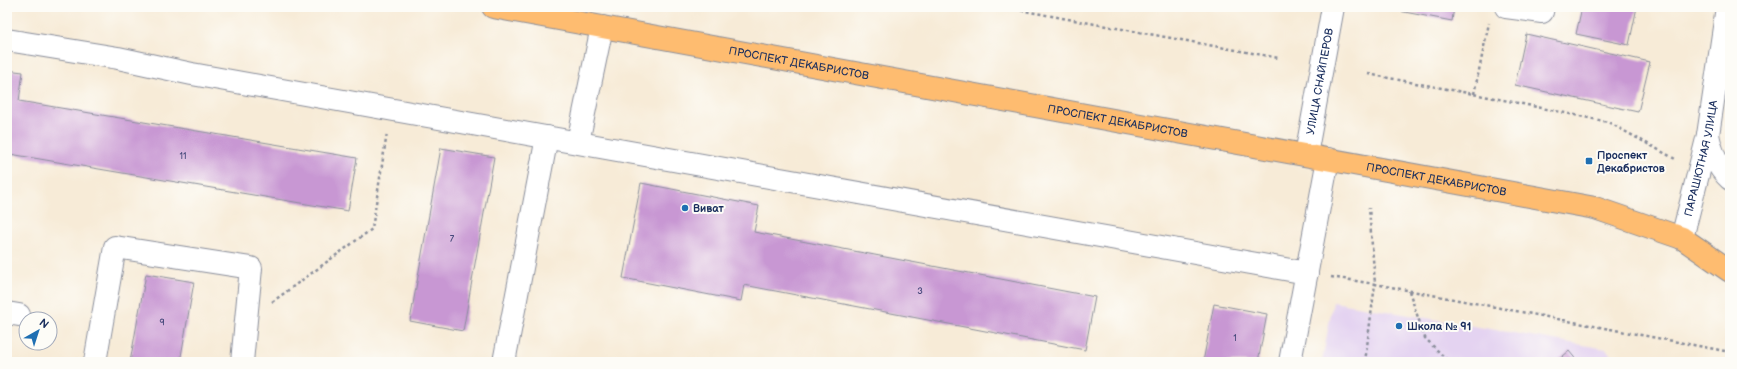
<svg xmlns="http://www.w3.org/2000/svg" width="1737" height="369" font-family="'Balsamiq Sans',sans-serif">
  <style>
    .built { fill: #e4d3f1 }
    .building { fill: #c897d3 }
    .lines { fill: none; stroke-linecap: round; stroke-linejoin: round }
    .minor-casing { stroke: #898d9a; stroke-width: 24 }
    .major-casing { stroke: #898d9a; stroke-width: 24 }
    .path { stroke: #898d9a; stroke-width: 2.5; stroke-dasharray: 3 3; stroke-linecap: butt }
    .minor { stroke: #fff; stroke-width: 22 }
    .major { stroke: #febc70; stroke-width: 22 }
    .poi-dot { fill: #1f6fb2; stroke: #fdfcf7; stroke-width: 1.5 }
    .labels { text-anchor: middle; stroke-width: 4; stroke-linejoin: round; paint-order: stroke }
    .number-label { font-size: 9px; fill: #46497b }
    .street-label { font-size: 11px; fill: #1b2f5e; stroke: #fdfcf7 }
    .poi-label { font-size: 11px; font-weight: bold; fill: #1b2f5e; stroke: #fdfcf7; text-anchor: start }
  </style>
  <rect width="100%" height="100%" fill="#fdfcf7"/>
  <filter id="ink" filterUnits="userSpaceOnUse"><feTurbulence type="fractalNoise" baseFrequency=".025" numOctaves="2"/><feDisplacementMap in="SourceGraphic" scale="8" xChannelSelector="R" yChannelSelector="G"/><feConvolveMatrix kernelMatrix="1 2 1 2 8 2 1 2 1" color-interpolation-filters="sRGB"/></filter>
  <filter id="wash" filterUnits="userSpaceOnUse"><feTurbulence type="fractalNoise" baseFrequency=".012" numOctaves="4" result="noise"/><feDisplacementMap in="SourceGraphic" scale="16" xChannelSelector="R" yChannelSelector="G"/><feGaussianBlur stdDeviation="0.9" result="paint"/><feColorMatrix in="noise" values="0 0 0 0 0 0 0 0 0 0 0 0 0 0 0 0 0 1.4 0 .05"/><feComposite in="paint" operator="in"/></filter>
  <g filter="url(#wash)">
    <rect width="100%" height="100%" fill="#f7ebd7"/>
    <path class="built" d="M 1333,302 L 1606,349 L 1617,362 L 1322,362 Z"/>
    <g id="blocks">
      <path class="building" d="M 1400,7 L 1454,7 L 1452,21 L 1399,11 Z
        M 1582,7 L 1637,7 L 1629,45 L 1576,34 Z
        M 1526,34 L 1650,62 L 1638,112 L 1515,85 Z
        M 7,70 L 23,72 L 19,101 L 357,158 L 348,211 L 10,154 L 11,146 L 7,145 Z
        M 441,148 L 494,157 L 463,331 L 410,321 Z
        M 641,183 L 759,206 L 754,232 L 1095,297 L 1085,350 L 744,285 L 741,301 L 623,278 Z
        M 146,274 L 194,282 L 180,362 L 130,362 Z
        M 1214,304 L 1267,314 L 1258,362 L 1203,362 Z
        M 1569,351 L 1578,362 L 1556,362 Z"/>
    </g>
  </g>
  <g filter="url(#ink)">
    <use href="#blocks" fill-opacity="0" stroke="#898d9a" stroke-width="1"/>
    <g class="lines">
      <g class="minor-casing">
        <g id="minor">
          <path d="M 1506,7 L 1542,12 L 1543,7"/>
          <path d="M 7,40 L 118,58 L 192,74 L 1307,273"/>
          <path d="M 1708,135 C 1712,153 1717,167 1730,179"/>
          <path d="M 578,142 L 602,27"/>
          <path id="s1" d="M 1306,155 L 1333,7"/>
          <path id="s2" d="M 1682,238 L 1708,135 L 1727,7"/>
          <path d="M 7,313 L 19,315"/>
          <path d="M 95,362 L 115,247 L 251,268 L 242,362"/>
          <path d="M 504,362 L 547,137"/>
          <path d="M 1290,362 L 1328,159"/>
        </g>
      </g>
      <g class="major-casing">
        <g id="major">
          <path id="s3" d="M 493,7 L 1595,208 L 1682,238 L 1730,271"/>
        </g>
      </g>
      <path class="path" d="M 1003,7 L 1279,58
        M 1368,74 L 1494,98 L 1608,122 L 1677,160
        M 1474,94 L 1489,23
        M 1331,277 L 1375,284 L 1369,208
        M 1409,291 L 1425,338 L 1449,362
        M 272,302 L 372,229 L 387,133
        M 1365,362 L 1375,284 L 1730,352"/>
      <use href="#minor" class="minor"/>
      <use href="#major" class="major"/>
    </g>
  </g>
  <g class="poi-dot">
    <rect x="1585" y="157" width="8" height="8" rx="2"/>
    <circle cx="685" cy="208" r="4"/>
    <circle cx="1399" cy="326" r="4"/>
  </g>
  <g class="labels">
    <g class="number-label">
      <text x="183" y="159">11</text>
      <text x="452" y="242">7</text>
      <text x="920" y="294">3</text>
      <text x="162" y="325">9</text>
      <text x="1235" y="341">1</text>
    </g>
    <g class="street-label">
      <text dy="4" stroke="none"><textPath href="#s3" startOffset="311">ПРОСПЕКТ ДЕКАБРИСТОВ</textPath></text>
      <text dy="4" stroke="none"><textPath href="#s1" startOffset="75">УЛИЦА СНАЙПЕРОВ</textPath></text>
      <text dy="4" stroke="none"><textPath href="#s3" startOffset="635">ПРОСПЕКТ ДЕКАБРИСТОВ</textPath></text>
      <text dy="4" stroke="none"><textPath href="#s2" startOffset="82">ПАРАШЮТНАЯ УЛИЦА</textPath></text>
      <text dy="4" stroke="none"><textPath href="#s3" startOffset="959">ПРОСПЕКТ ДЕКАБРИСТОВ</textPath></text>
    </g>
    <g class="poi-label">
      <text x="1597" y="159">Проспект<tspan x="1597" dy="13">Декабристов</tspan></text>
      <text x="693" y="212">Виват</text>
      <text x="1407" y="330">Школа № 91</text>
    </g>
  </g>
  <rect width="1737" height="369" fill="none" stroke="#fdfcf7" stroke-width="24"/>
  <g transform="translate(38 331) rotate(39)"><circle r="19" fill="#fdfcf7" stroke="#a3aaba"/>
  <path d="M0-3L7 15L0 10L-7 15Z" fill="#1f6fb2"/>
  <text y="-6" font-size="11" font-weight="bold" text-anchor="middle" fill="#1b2f5e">N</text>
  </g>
</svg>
